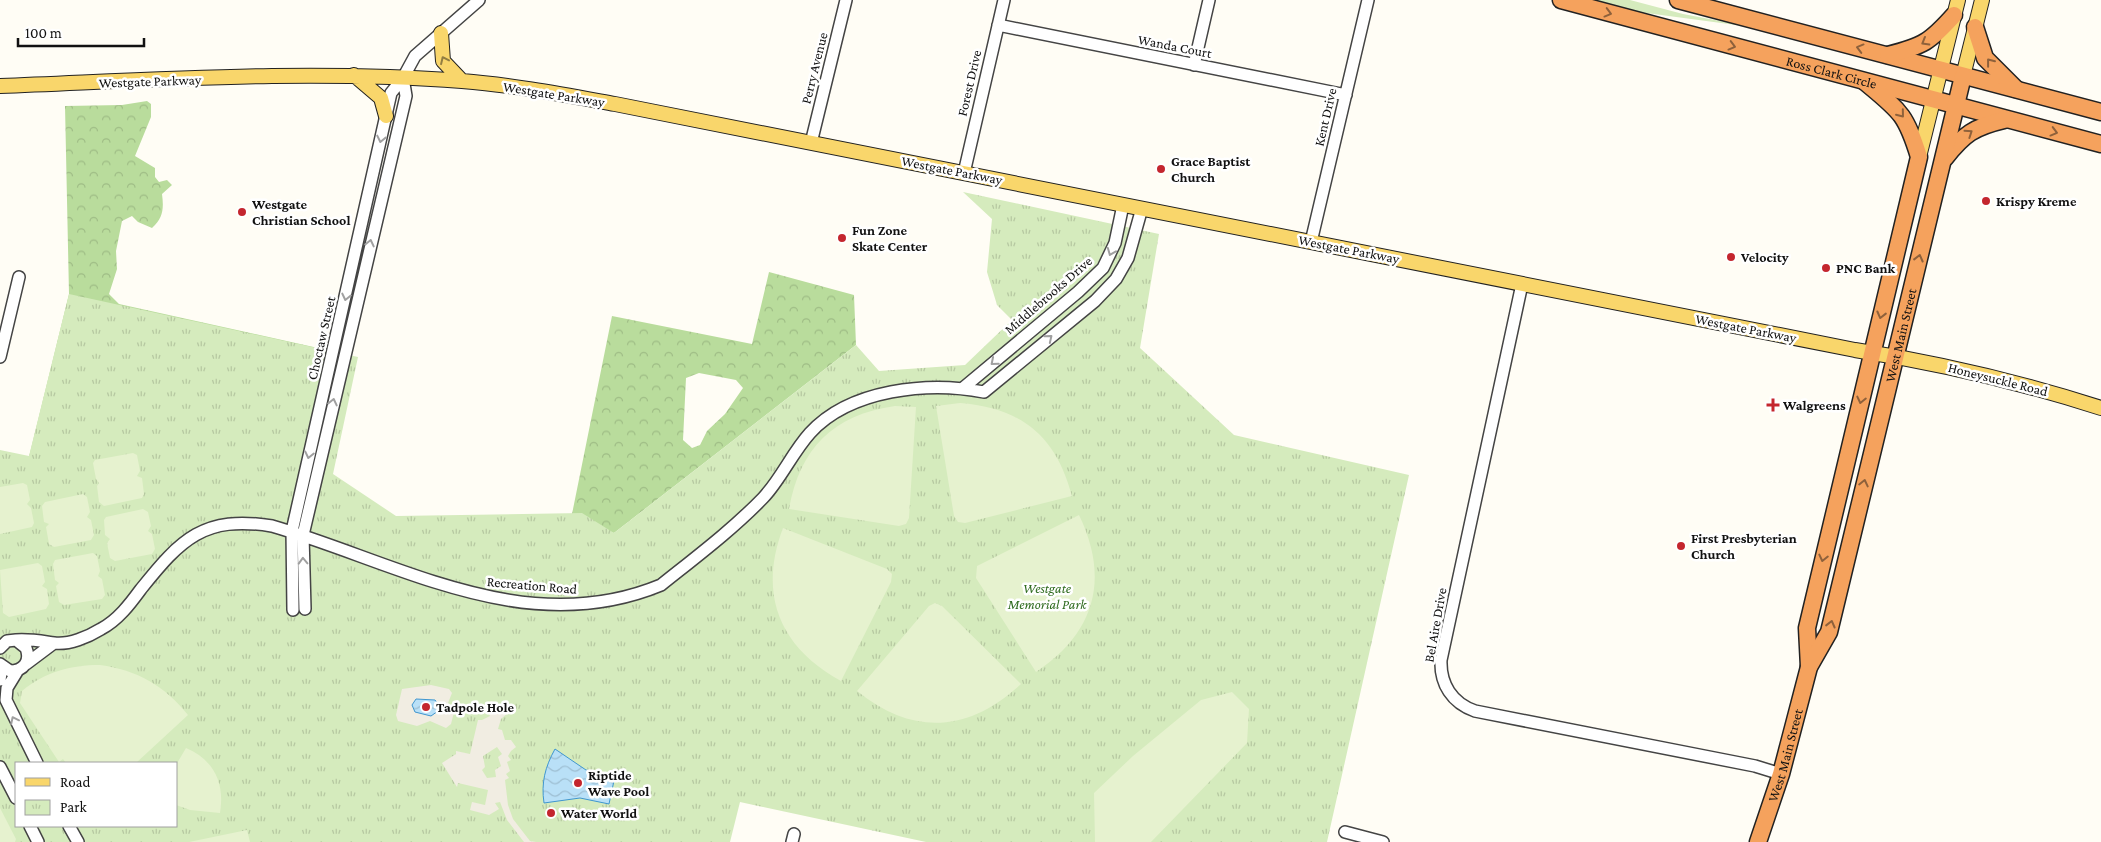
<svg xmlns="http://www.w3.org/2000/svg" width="2101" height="842" font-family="'Crimson Pro',serif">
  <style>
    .grass { fill: #d5ebbd }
    .forest { fill: url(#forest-crowns); fill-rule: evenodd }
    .park { fill: url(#park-tufts); fill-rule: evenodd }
    .pitch { fill: #e6f2cf }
    .plaza { fill: #f1ede2; fill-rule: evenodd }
    .water { fill: url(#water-waves); stroke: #3f96cf }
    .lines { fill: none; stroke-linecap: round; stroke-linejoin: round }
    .minor-casing { stroke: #444; stroke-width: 14 }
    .major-casing { stroke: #222; stroke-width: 16 }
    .highway-casing { stroke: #222; stroke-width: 19 }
    .minor { stroke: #fff; stroke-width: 11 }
    .major { stroke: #f9d66b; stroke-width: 14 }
    .highway { stroke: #f5a25d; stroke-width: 16 }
    .oneway { stroke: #8e613b }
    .oneway2 { stroke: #917d42 }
    .oneway3 { stroke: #a0a0a0 }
    .poi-dot { fill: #c4262e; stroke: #fff; stroke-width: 2 }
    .labels { text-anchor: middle; stroke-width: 5; stroke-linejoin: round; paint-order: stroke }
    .street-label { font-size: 14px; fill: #111; stroke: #fff }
    .poi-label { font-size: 14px; font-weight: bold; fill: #111; stroke: #fff; text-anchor: start }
    .park-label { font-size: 14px; font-style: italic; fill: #2f6b1f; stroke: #fff }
  </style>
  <defs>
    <pattern id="forest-crowns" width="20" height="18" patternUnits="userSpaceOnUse" patternTransform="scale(1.25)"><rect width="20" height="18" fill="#b9dc9c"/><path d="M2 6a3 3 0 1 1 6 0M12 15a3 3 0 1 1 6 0" fill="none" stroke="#9ebc85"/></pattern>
    <pattern id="park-tufts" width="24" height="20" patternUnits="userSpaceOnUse" patternTransform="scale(1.25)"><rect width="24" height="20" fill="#d5ebbd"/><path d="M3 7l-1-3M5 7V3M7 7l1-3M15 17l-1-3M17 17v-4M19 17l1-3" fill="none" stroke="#b6c8a1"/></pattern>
    <pattern id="water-waves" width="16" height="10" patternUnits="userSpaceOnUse" patternTransform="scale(1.25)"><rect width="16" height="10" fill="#b9e0f7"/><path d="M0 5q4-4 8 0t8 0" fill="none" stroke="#9ebfd3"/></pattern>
  </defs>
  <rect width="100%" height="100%" fill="#fffdf5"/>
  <path class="grass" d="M 1589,0 L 1630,0 L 1683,14 L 1736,24 L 1736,25 L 1624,10 Z"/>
  <path class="forest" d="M 147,101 L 151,104 L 151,117 L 135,156 L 155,168 L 155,177 L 159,182 L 167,180 L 172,185 L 162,194 C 164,209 163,218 152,228 L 138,222 L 132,216 L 122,221 L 116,251 L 117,269 L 109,294 L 119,304 L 327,350 L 29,457 L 69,294 L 65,106 L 122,105 Z
    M 769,272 L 854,295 L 856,345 L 614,533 L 571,519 L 612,316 L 752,344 ZM 699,373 L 736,380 L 743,388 L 725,414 L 707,431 L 700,445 L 692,448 L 683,440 L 686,378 Z"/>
  <path class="park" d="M 963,192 L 1159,234 L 1140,348 L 1234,435 L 1409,475 L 1327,842 L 926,842 L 740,802 L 730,842 L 0,842 L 0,450 L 29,456 L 69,294 L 358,357 L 333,474 L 396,516 L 582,513 L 614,533 L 856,345 L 879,371 L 965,365 L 1012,320 L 997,305 L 987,272 L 992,219 ZM 16,763 L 176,763 L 176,826 L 16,826 Z"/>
  <path class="pitch" d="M 960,403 C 1022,408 1056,436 1072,496 L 965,523 L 958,522 L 954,516 L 936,406 Z
    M 895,406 L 916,407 L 909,518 L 906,524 L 899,526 L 789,509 C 800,448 833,415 895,406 Z
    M 133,453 L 137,455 L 140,471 L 137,476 L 142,478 L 144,494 L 142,498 L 104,506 L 99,502 L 97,486 L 99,483 L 96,479 L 93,463 L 95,460 Z
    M 23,483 L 27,485 L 30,500 L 27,504 L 31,508 L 34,523 L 32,527 L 0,534 L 0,487 Z
    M 83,494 L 87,497 L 90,512 L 87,517 L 91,520 L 94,535 L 91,540 L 54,547 L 49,544 L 46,527 L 49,524 L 44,522 L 42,506 L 45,502 Z
    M 143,509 L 148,512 L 151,526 L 148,531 L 152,534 L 155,549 L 152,554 L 115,561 L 110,558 L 107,543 L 110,539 L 105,535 L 104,520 L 106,517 Z
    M 1079,515 C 1110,579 1095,633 1036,672 L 976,578 L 977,566 Z
    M 783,528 L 887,569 L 892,574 L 891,582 L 841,681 C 779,647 758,594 783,528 Z
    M 93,553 L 97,556 L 100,571 L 98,576 L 102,579 L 105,595 L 102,599 L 64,605 L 59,602 L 56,586 L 59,583 L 55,580 L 53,564 L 55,560 Z
    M 38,563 L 42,566 L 45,582 L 42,586 L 47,589 L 49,604 L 46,609 L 9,617 L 3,613 L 0,570 Z
    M 935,603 L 942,606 L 1021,684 C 968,733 913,736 857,691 L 929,606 Z
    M 100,665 C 137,670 165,686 188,715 L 136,763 L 66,763 L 63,759 L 59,762 L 20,703 L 22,691 C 45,672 70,665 100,665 Z
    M 1232,692 L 1249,709 L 1247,743 L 1151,842 L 1095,842 L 1094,793 L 1133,756 L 1201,700 Z
    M 186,748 C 214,760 225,783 220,813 L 190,810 L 176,805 L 176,765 Z
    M 0,808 L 16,839 L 15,842 L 0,842 Z
    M 247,830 L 250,842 L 189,842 Z"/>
  <path class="plaza" d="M 431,685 L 449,689 L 452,693 L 448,703 L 454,712 L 451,724 L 446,728 L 430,721 L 417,726 L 398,721 L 396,715 L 402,689 Z
    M 505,705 L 509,712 L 501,719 L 498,729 L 502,730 L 505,740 L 511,740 L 516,747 L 511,751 L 508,756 L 511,760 L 507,762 L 510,771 L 506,774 L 509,778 L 505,780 L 508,805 L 513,819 L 530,841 L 536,842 L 524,842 L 507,820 L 500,802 L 495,803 L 499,809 L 489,815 L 470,810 L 472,802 L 485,805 L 488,790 L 458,783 L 457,787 L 442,763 L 456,754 L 456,751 L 470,754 L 478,720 L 482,720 L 490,716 L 489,714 L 494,707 L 504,710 ZM 497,747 L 502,754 L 498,757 L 501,766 L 495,770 L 496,777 L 487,778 L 482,770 L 485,767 L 483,756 Z"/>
  <path class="water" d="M 416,699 L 435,700 L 438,704 L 438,711 L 431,716 L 415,712 L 412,705 Z
    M 555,749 L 586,770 L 615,776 L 609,804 L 580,798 L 544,803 C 541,783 545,767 555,749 Z"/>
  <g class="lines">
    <g class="minor-casing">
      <path id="minor" d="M 998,25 L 1346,95
        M 1194,65 L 1209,0
        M 811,143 L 846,0
        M 964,173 L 1004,0
        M 1311,242 L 1368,0
        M 1522,284 L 1441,660 C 1440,684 1452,703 1475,711 L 1755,766 L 1781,774
        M 0,357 L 19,277
        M 963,388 L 1078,292 L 1103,268 L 1115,243 L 1123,205
        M 305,609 L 303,535 L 406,96 L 403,78
        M 293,610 L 292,531 L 391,93 L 403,78 L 415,56 L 479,0
        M 16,640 C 30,639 40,641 54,643 C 69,645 88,637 101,629 C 118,620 130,604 141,589 C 181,539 204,515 272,526 C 399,563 526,641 661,585 C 696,557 732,530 763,498 C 781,479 792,453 810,433 C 850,389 929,381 984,392 L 1095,301 L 1116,279 L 1128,258 L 1142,208
        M 0,648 L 7,641 L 16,640 L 26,648 C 31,661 24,671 10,671 L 0,664
        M 26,664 L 54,643
        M 18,670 L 7,688 L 6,700 L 37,763
        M 0,680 L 2,666
        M 0,767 L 16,798
        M 30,826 L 38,842
        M 69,826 L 78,842
        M 1345,832 L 1383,842
        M 792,842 L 794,834"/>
    </g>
    <g class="major-casing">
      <path id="major" d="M 441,33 L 443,61 L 462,81
        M 354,75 L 381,98 L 386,116
        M 1963,76 L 1982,0
        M 0,86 C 154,80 308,69 462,81 C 513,85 565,95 615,104 L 1855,350 C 1939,363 2020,382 2101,408
        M 1919,157 L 1958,0"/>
    </g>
    <g class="highway-casing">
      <g id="highway">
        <path id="s1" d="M 1561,0 L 2101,144"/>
        <path d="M 1678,0 L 2101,112"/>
        <path d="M 1975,27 L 1985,58 L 2016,89"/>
        <path d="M 1888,55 C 1923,46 1930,42 1954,15"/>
        <path d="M 1945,158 C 1964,134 1974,127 2004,120"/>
        <path d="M 1809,667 L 1807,628 L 1919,157 C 1906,114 1900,111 1865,82"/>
        <path id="s2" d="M 1758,842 L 1781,774 L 1809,667 L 1829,632 L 1963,76"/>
      </g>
    </g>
    <use href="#minor" class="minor"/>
    <use href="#major" class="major"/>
    <use href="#highway" class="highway"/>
  </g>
  <defs><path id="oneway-chevron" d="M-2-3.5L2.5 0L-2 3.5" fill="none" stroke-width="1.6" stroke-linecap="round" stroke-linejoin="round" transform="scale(1.25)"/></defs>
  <g class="oneway">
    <use href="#oneway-chevron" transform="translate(1608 13) rotate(15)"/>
    <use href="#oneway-chevron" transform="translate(1925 42) rotate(150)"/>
    <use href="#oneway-chevron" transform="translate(1732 46) rotate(15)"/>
    <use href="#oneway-chevron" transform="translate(1860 48) rotate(-165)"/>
    <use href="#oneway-chevron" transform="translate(1990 62) rotate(-128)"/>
    <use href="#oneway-chevron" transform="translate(1901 114) rotate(51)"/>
    <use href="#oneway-chevron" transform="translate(2054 132) rotate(15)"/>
    <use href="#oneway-chevron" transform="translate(1969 133) rotate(-34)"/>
    <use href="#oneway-chevron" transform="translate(1919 258) rotate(-76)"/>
    <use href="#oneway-chevron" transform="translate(1881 315) rotate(104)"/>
    <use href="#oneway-chevron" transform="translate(1861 400) rotate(103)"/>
    <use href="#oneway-chevron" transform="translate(1864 483) rotate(-77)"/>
    <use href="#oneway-chevron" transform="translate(1823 558) rotate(103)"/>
    <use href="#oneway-chevron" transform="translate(1831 624) rotate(-76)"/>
  </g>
  <use class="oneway2" href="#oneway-chevron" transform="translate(444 60) rotate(-115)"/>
  <g class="oneway3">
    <use href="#oneway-chevron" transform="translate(381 139) rotate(102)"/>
    <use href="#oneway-chevron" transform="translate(370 243) rotate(-77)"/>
    <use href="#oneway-chevron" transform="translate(1111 252) rotate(112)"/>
    <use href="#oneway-chevron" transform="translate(346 297) rotate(103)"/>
    <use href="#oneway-chevron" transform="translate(1049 338) rotate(-39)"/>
    <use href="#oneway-chevron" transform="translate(994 362) rotate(140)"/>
    <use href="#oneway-chevron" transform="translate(333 402) rotate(-77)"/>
    <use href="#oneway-chevron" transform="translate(309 455) rotate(103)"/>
    <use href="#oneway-chevron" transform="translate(303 561) rotate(-92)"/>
    <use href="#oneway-chevron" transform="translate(14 720) rotate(-116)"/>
  </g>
  <g class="poi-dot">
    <circle cx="1161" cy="169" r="5"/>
    <circle cx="1986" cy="201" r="5"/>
    <circle cx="242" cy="212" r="5"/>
    <circle cx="842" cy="238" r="5"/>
    <circle cx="1731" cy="257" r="5"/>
    <circle cx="1826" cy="268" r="5"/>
    <path d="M1770.5 397.5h5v5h5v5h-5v5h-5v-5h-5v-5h5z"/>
    <circle cx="1681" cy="546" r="5"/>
    <circle cx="426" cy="707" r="5"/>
    <circle cx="578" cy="783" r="5"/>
    <circle cx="551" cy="813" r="5"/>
  </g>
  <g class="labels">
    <g class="street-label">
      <text transform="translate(1175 46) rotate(11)" y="5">Wanda Court</text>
      <text transform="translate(814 68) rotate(-76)" y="5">Perry Avenue</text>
      <text dy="5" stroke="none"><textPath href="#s1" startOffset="280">Ross Clark Circle</textPath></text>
      <text transform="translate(150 81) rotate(-2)" y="5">Westgate Parkway</text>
      <text transform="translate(969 83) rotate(-77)" y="5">Forest Drive</text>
      <text transform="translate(554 94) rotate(9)" y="5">Westgate Parkway</text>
      <text transform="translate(1325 117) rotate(-77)" y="5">Kent Drive</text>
      <text transform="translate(952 170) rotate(11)" y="5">Westgate Parkway</text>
      <text transform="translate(1349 249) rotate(11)" y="5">Westgate Parkway</text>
      <text transform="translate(1048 295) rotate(-41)" y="5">Middlebrooks Drive</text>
      <text transform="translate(1746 328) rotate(11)" y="5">Westgate Parkway</text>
      <text dy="5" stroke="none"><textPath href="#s2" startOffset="528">West Main Street</textPath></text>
      <text transform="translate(321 338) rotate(-77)" y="5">Choctaw Street</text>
      <text transform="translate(1998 379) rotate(14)" y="5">Honeysuckle Road</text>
      <text transform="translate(532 585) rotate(5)" y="5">Recreation Road</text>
      <text transform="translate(1435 625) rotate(-80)" y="5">Bel Aire Drive</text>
      <text dy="5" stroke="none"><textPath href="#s2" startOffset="91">West Main Street</textPath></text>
    </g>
    <g class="poi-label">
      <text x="1171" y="166">Grace Baptist<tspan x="1171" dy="16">Church</tspan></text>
      <text x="1996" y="206">Krispy Kreme</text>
      <text x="252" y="209">Westgate<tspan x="252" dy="16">Christian School</tspan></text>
      <text x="852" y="235">Fun Zone<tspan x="852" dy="16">Skate Center</tspan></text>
      <text x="1741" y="262">Velocity</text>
      <text x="1836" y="273">PNC Bank</text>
      <text x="1783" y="410">Walgreens</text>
      <text x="1691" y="543">First Presbyterian<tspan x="1691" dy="16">Church</tspan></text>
      <text x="436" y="712">Tadpole Hole</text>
      <text x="588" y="780">Riptide<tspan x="588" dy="16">Wave Pool</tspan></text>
      <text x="561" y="818">Water World</text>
    </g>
    <g class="park-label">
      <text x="1047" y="593">Westgate<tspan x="1047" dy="16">Memorial Park</tspan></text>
    </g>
  </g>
  <rect x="15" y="762" width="162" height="65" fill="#ffffff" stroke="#a0a0a0"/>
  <rect x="25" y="778" width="25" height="8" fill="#f9d66b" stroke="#a0a0a0"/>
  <text x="60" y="787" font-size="15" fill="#111111">Road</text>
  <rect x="25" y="800" width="25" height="15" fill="url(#park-tufts)" stroke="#a0a0a0"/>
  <text x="60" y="812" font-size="15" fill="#111111">Park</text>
  <path d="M18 38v8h126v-8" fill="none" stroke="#111111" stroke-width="2.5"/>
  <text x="25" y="38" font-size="15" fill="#111111" stroke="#ffffff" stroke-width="4" paint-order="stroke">100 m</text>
</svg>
